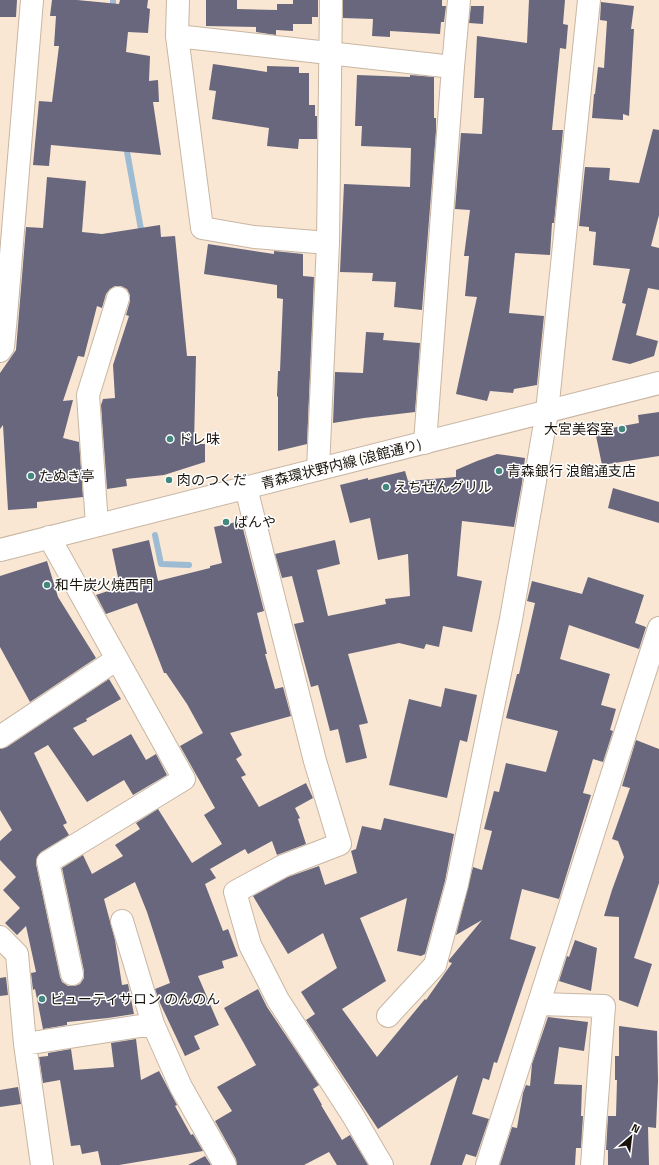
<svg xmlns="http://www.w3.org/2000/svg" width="659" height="1165" font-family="'Titillium Web','Noto Sans JP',sans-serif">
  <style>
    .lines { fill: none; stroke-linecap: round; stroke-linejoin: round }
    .stream { stroke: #9dbbd2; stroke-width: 6 }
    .building { fill: #69677d }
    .minor-casing { stroke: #c8b6a3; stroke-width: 24 }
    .major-casing { stroke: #c8b6a3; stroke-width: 24 }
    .minor { stroke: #fff; stroke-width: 22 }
    .major { stroke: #fff; stroke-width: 22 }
    .poi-dot { fill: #43887f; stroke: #fff; stroke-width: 1.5 }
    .labels { text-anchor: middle; stroke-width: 3; stroke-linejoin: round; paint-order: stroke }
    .poi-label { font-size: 14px; fill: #19130c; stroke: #fff; text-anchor: start }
    .street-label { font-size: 14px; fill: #19130c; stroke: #fff }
  </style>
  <rect width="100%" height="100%" fill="#f9e7d3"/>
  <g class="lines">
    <path class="stream" d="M 113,11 L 113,0
      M 126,146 L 142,235
      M 155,535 L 161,564 L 189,565"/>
  </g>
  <path class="building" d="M 0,0 L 17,0 L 16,17 L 0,17 Z
    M 52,0 L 77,0 L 119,4 L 120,0 L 148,0 L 147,8 L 150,9 L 148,33 L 128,32 L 126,52 L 150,56 L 149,81 L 158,80 L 159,102 L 153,102 L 161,155 L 51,145 L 49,166 L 33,165 L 39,101 L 52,102 L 59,46 L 54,46 L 56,16 L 50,16 Z
    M 206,0 L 237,0 L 237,9 L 277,10 L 277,4 L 293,4 L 293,0 L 318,0 L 318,17 L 312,17 L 312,24 L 293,24 L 293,31 L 276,30 L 276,35 L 256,32 L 256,27 L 206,26 Z
    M 343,0 L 442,0 L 442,6 L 446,6 L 444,22 L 441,22 L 440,34 L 390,31 L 390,37 L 372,36 L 373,19 L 343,18 Z
    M 529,0 L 565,0 L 563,24 L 568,25 L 566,49 L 560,48 L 552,130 L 563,130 L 554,223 L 552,223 L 550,255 L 515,253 L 509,313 L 544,316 L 537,385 L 514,389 L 513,393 L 490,391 L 487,401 L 456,394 L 477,297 L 465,296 L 469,256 L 464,256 L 470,210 L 455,209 L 461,133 L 482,134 L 484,98 L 474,98 L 477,36 L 527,43 Z
    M 601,2 L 634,6 L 631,29 L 634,29 L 629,116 L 623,114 L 623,120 L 592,118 L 594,94 L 595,94 L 598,67 L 604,68 L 607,21 L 600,20 Z
    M 471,6 L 484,6 L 483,24 L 469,23 Z
    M 213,64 L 267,72 L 267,66 L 299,67 L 299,73 L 309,73 L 309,105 L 315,105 L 315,116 L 317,116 L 317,139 L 299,139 L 298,149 L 267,146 L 269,128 L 212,119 L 216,91 L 209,90 Z
    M 357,75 L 410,77 L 410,75 L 434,77 L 434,118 L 436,118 L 436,131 L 422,310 L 394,307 L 396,282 L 372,281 L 373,273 L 340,272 L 344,184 L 410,187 L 411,148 L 361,146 L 362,126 L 355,126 Z
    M 653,129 L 659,130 L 659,215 L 651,246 L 659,248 L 659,290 L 648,288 L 636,335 L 658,341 L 654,356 L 630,364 L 612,360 L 626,304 L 622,303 L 630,269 L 593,265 L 596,232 L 589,231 L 589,227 L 579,226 L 585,167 L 610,168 L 609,180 L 639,183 Z
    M 47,177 L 86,181 L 82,232 L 102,234 L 160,225 L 161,237 L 175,236 L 187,356 L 196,356 L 194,444 L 205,444 L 205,462 L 164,475 L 126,479 L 127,486 L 107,489 L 101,405 L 103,399 L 115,398 L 113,365 L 129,316 L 126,315 L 130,301 L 130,295 L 127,289 L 121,286 L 115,286 L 110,289 L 106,294 L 102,308 L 97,306 L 84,357 L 78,356 L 63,401 L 73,400 L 63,438 L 79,442 L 83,497 L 37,502 L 37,508 L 8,510 L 3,425 L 0,429 L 0,373 L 16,350 L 26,227 L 43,228 Z
    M 208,244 L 274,254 L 274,251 L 303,254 L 303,276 L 314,277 L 307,444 L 278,451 L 278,397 L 277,396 L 278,371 L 280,371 L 283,299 L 277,298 L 277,285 L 204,274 Z
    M 366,332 L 384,333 L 383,340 L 420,343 L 415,412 L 364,418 L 333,423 L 335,372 L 363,373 Z
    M 659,412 L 659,456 L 602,465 L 595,431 L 639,423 L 638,415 Z
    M 497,454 L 525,458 L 522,483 L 514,527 L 462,521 L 457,576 L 482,581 L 472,632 L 443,626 L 439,647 L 426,644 L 424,649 L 399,643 L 348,654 L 368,723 L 359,725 L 367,758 L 346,763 L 338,729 L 330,731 L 318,685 L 311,687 L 294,624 L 304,622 L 292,576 L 282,578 L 275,554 L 335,540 L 340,564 L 317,570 L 328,616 L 386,604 L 385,599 L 410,596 L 408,554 L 378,560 L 370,518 L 350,523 L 340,485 L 368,478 L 368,480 L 405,471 L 408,481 L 456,477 L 456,470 L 477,461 Z
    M 613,488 L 659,502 L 659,523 L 608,508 Z
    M 241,521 L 264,611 L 257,613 L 267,654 L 265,654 L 275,689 L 283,687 L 291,716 L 230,733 L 242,755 L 236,759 L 246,775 L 241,777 L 259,807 L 306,783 L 313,798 L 295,808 L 300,818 L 298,819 L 306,844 L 277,855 L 272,841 L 248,854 L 245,849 L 210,869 L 216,878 L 205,884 L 223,931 L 228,929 L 238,956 L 222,961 L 224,968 L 198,976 L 219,1025 L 194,1036 L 200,1049 L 185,1056 L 160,1003 L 155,989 L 170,983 L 147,912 L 135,882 L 104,899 L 115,940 L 122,985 L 128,984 L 134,1014 L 108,1018 L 67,1022 L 67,1025 L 43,1029 L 35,989 L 33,990 L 31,973 L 36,972 L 26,926 L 17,935 L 5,923 L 20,908 L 3,890 L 16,877 L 0,860 L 0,841 L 12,830 L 0,810 L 0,749 L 7,747 L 109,679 L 121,699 L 86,719 L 87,721 L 73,728 L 93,756 L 131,734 L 146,760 L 156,754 L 167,775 L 133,795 L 124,780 L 87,802 L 48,745 L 34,753 L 67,823 L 63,825 L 69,835 L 41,852 L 37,857 L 36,864 L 60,977 L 62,982 L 68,986 L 75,986 L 80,984 L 84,978 L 84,971 L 62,868 L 83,855 L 92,874 L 123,856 L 115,845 L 140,829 L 136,823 L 158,809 L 192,863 L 222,844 L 204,815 L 215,808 L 180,746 L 203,733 L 187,704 L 166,673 L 164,673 L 137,603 L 106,614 L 96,595 L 120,587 L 112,549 L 149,540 L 158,581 L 210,568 L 210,566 L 222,563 L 214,527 Z
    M 47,561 L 58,597 L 96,658 L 30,702 L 0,647 L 0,576 Z
    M 588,577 L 644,595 L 635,623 L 646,627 L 639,649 L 569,625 L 560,659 L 610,674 L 601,705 L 616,709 L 610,730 L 613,731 L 603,762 L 593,759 L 583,793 L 591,795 L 559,899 L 522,889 L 510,939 L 536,947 L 497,1063 L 494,1062 L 489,1080 L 483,1078 L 472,1114 L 489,1119 L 476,1157 L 466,1154 L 462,1165 L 430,1165 L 458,1075 L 378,1129 L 306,1020 L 315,1014 L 301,992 L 337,968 L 323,933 L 288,954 L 253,896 L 288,877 L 319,866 L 325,885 L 357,873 L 351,851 L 356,849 L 362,826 L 381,830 L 384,818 L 454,834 L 445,881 L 425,954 L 421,956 L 397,951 L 407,898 L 360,918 L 386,981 L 342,1009 L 377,1057 L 425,999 L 426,1000 L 452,963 L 449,962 L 449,960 L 482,920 L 456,935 L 473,867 L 482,870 L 492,831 L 484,829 L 494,791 L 499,792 L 506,763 L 546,772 L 558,731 L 506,718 L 517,674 L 519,674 L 535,603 L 527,601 L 532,581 L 582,594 Z
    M 445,688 L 477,695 L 467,742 L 460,740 L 447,798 L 389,785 L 409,699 L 441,707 Z
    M 636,740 L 659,749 L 659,883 L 634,958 L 652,964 L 638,1007 L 619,1000 L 619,917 L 604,916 L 612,890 L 624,857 L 618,841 L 612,839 L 630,788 L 622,786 Z
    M 575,940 L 597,948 L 591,991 L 559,981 L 567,956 L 569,957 Z
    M 6,977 L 8,995 L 0,996 L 0,978 Z
    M 258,989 L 267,1007 L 319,1085 L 313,1089 L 322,1105 L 321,1105 L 342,1140 L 350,1135 L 368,1165 L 337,1165 L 329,1152 L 304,1165 L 237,1165 L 236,1159 L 215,1121 L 232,1111 L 217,1087 L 256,1065 L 224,1008 Z
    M 548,1017 L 588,1022 L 584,1051 L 559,1047 L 554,1084 L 582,1085 L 581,1116 L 583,1116 L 581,1148 L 576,1148 L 575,1165 L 500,1165 L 512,1127 L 517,1128 L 523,1093 L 526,1085 L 530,1086 L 532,1064 Z
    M 619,1026 L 657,1031 L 658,1081 L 656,1128 L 648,1127 L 649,1165 L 608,1165 L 608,1150 L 606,1150 L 608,1116 L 616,1116 L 617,1080 L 615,1080 L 615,1056 L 619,1056 Z
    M 136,1039 L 141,1080 L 159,1071 L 177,1105 L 175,1106 L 191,1135 L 193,1134 L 203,1151 L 119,1165 L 101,1165 L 98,1151 L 82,1154 L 80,1145 L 71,1146 L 60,1080 L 43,1083 L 39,1057 L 48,1056 L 48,1053 L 71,1049 L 74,1070 L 114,1067 L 111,1043 Z
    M 18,1087 L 21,1104 L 0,1107 L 0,1090 Z
    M 205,1156 L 211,1165 L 188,1165 Z"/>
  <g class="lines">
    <g class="minor-casing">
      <path id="minor" d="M 178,0 L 177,36 L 202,228 L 254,237 L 328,243
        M 177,36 L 453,67
        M 0,351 L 3,347 L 6,316 L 32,0
        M 425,443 L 453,67 L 459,0
        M 318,469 L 328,243 L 331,0
        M 246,488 L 315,761 L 340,844 L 283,866 L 235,892 L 250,945 L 278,1000 L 352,1114 L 382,1165
        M 97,525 L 88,395 L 118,298
        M 49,537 L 184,779 L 48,862 L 72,974
        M 0,737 L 117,659
        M 122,921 L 153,1024
        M 0,937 L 17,954 L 25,1044 L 42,1165
        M 539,1004 L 604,1006 L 592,1165
        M 388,1016 L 435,965 L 457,884 L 511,619 L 547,412 L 589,0
        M 25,1044 L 153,1024 L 181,1087 L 225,1165
        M 487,1165 L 659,628"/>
    </g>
    <g class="major-casing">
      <path id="major" d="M 0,550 L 659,383"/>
    </g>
    <use href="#minor" class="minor"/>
    <use href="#major" class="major"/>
  </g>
  <g class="poi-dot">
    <circle cx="622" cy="429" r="4"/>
    <circle cx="170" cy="439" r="4"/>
    <circle cx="499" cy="471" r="4"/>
    <circle cx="31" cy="476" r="4"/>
    <circle cx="169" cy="480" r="4"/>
    <circle cx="386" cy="487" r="4"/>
    <circle cx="226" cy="522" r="4"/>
    <circle cx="47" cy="585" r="4"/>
    <circle cx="42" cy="999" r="4"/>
  </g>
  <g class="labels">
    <g class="poi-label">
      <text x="614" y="434" text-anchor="end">大宮美容室</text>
      <text x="178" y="444">ドレ味</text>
      <text x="507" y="476">青森銀行 浪館通支店</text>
      <text x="39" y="481">たぬき亭</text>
      <text x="177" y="485">肉のつくだ</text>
      <text x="394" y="492">えちぜんグリル</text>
      <text x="234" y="527">ばんや</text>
      <text x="55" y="590">和牛炭火焼西門</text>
      <text x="50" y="1004">ビューティサロン のんのん</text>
    </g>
    <g class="street-label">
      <text transform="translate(341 464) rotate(-14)" y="5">青森環状野内線 (浪館通り)</text>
    </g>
  </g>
  <g transform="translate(631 1137) rotate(28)" stroke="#ffffff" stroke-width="3" paint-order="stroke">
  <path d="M0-3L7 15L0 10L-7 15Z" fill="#19130c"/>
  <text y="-6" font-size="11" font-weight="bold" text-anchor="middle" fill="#19130c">N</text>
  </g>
</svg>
